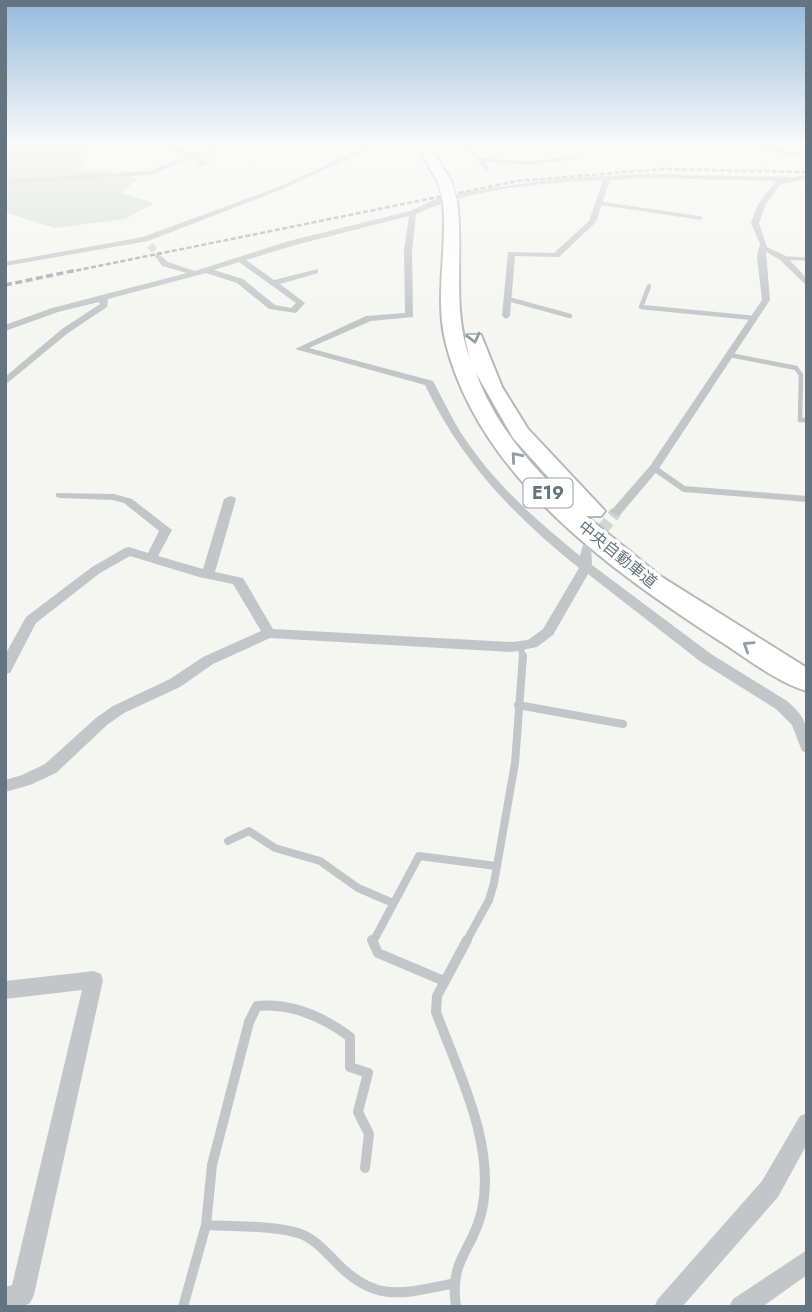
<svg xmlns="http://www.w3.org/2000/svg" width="812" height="1312" font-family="Jost,'Noto Sans JP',sans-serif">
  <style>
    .green { fill: #d6dcd2 }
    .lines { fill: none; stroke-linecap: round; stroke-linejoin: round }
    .minor-tunnel-far1 { stroke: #d1d5d5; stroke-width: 7; stroke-dasharray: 7 3.5; stroke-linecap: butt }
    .minor-tunnel { stroke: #d1d5d5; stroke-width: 12; stroke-dasharray: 12 6; stroke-linecap: butt }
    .motorway-casing { stroke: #b5b8bb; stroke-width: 4 }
    .service-far4 { stroke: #c2c6c9; stroke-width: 3.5 }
    .service-far3 { stroke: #c2c6c9; stroke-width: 4.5 }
    .service-far2 { stroke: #c2c6c9; stroke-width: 6 }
    .service-far1 { stroke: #c2c6c9; stroke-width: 8 }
    .service { stroke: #c2c6c9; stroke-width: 10 }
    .minor { fill: #c2c6c9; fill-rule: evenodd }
    .motorway { fill: #fff; fill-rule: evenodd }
    .rail-far1 { stroke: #a1a7ac; stroke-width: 2.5; stroke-dasharray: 5 2.5; stroke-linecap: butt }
    .rail { stroke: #a1a7ac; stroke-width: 3.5; stroke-dasharray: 7 3.5; stroke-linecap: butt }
    .motorway-bridge-casing { stroke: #b5b8bb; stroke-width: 16; stroke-linecap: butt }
    .motorway-bridge { stroke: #fff; stroke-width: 14 }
    .oneway { stroke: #929ea7 }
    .labels { text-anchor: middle; stroke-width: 7; stroke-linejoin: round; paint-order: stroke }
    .far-street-label { font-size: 16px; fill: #647581; stroke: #fff }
    .shield { fill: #fff; stroke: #929ea7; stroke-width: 2 }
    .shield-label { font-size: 18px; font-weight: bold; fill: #647581 }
  </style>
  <rect width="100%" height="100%" fill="#f5f5f1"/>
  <path class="green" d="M 5,143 L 96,143 L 78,170 L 122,173 L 137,179 L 121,193 L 154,203 L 125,219 L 55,228 L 5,212 Z"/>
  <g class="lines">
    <path class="minor-tunnel-far1" d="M 150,245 L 159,256"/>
    <path class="minor-tunnel" d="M 590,545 L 616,512"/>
    <g class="motorway-casing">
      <path id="motorway" d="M 416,143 L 428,143 L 452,183 L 450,186 L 440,186 Z
        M 450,197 L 457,201 C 464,253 451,309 470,359 L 465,339 L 467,335 L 481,335 L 502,387 L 528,429 L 605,511 L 601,516 L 586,516 L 660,576 L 807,668 L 807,691 C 776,682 747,658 720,641 C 610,570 480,477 446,344 C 434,298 448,248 443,201 ZM 476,373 L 513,438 L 574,506 C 533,469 495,425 476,373 Z"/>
    </g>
    <path class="service-far4" d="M 599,203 L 700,218
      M 783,258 L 807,259"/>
    <path class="service-far3" d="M 649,286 L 641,307 L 754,318
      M 508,299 L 570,316
      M 730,355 L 796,368 L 801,375 L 800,420 L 807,420"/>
    <path class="service-far2" d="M 654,468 L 684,489 L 807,499
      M 521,645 L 522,657"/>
    <path class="service-far1" d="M 518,705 L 623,724
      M 228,841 L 249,831 L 275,848 L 320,861 L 358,888 L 393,903
      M 373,942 L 419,856 L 496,866
      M 466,942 L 489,900 L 494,883 L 515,763 L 523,656"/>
    <path class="service" d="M 372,940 L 378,953 L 444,981
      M 206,1225 C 233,1227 273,1225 298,1233 C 312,1237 323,1249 333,1259 C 372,1302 398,1295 451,1284
      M 183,1307 L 206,1225 L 212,1165 L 249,1022 L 257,1006 C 292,1003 322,1016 350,1037 L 350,1067 L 368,1073 L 358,1112 L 369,1134 L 365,1168
      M 456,1307 C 449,1257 473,1252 482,1210 C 496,1144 458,1072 436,1012 L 437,996 L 467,940"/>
    <path class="minor" d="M 138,143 C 157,143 175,150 194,151 C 212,153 232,143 250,143 L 196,157 L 211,162 L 199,168 L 196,166 L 202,162 L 190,159 L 150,175 L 5,184 L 5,180 L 149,171 L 190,155 Z
      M 374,143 L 382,143 L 280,190 L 148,241 L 5,266 L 5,262 L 143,237 L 276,188 Z
      M 463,143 L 469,143 L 481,158 L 530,161 L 578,156 L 581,158 L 530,165 L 484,162 L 490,170 L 487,172 Z
      M 646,174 L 794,177 L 807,175 L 807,179 L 781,184 L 766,204 L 759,223 L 767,247 L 786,256 L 807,279 L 807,286 L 780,260 L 766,252 L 770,300 L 658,470 L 620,515 L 616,516 L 610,512 L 650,466 L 762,300 L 757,257 L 760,244 L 751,223 L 758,204 L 776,181 L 646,178 L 610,180 L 596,222 L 559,257 L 515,256 L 510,316 L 506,319 L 502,316 L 508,252 L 554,253 L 589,221 L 603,180 C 541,183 473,188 416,214 L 412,251 L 413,317 L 371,321 L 309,348 L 433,381 C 445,403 455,426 470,446 C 500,489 540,523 580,556 L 583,545 L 591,545 L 592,565 L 711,654 L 787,701 C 808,719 807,726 807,753 L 802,751 L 792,725 L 776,709 L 701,662 L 588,574 L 553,635 L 537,647 L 512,652 L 270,638 L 213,664 L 180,687 L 124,713 L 107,725 L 56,773 L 30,785 L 5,792 L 5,780 L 22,775 L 45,764 L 97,717 L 113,706 L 170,679 L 203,657 L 261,631 L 233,584 L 199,577 L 130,556 L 100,573 L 36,623 L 10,673 L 5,674 L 5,655 L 26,617 L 92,567 L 125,548 L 129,547 L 148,553 L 159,531 L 124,503 L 113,500 L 60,498 L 56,497 L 56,493 L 114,494 L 132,499 L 172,530 L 158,556 L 203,569 L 224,499 L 230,496 L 234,497 L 236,499 L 215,572 L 243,578 L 273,629 L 512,642 L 528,640 L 543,629 L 579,568 C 514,516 461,461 425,385 L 295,349 L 366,316 L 405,313 L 404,251 L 409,216 L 295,245 L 246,260 L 274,280 L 318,269 L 318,273 L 280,284 L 305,303 L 296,313 L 269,309 L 237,283 L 206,273 L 108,299 L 107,307 L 68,333 L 5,385 L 5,377 L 62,329 L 100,304 L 99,302 L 58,312 L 5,331 L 5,325 L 52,308 L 187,273 L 162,266 L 155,256 L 159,254 L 168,262 L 195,271 L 289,241 L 410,211 L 438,198 L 471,191 L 562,178 ZM 239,262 L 296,303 L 291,308 L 275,305 L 243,279 L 214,270 Z
      M 94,971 L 101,974 L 103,980 L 34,1295 L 30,1303 L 22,1307 L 5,1307 L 5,1287 L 12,1285 L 82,990 L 5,999 L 5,981 Z
      M 807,1113 L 807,1144 L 778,1197 L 682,1307 L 654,1307 L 658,1299 L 762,1181 L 800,1116 Z
      M 807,1250 L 807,1275 L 762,1307 L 729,1307 L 733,1299 Z"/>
    <use href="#motorway" class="motorway"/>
    <path class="rail-far1" d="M 730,143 L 807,156
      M 69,272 L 517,181 L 662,169 L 807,172"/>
    <path class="rail" d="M 5,285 L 77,270"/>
    <g class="motorway-bridge-casing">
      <path id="motorway-bridge" d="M 445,183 L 450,201"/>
    </g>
    <use href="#motorway-bridge" class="motorway-bridge"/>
  </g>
  <defs><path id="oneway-chevron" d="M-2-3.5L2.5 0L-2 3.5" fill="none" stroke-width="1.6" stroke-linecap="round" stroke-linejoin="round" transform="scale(1.75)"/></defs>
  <g class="oneway">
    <use href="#oneway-chevron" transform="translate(474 338) rotate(76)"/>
    <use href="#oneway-chevron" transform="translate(516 457) rotate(-131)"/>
    <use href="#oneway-chevron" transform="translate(748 646) rotate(-148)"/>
  </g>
  <linearGradient id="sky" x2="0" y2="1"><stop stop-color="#94badb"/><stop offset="0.44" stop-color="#fafaf9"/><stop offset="1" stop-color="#fafaf9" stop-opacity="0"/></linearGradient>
  <rect width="812" height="327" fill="url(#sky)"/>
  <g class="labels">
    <g class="far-street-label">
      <text transform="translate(618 554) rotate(39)" y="6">中央自動車道</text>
    </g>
    <rect class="shield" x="523.5" y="478.5" width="49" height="29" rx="5"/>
    <g class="shield-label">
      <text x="548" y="499">E19</text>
    </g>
  </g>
  <rect width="812" height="1312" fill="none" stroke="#647581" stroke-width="14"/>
</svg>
